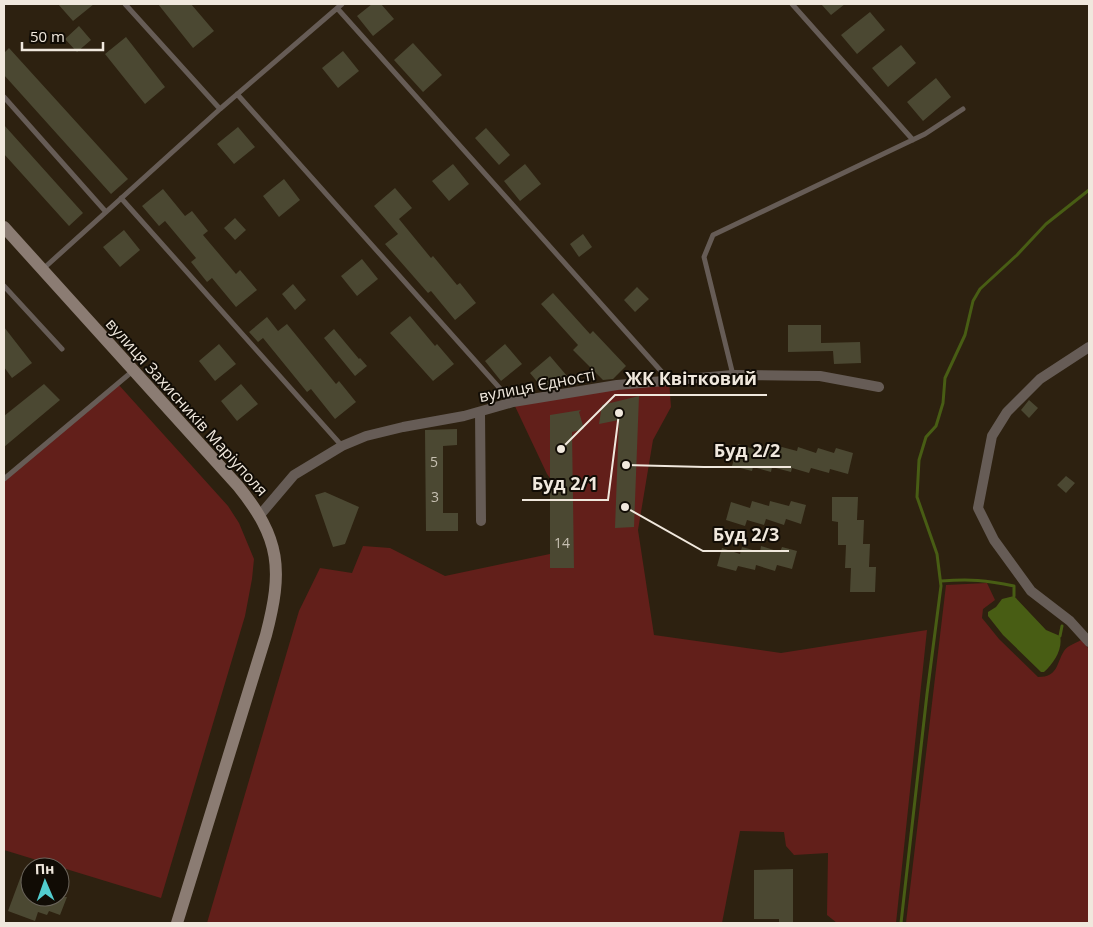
<svg xmlns="http://www.w3.org/2000/svg" width="1093" height="927" font-family="'Open Sans',sans-serif">
  <style>
    .green { fill: #621f1a }
    .water { fill: #485d14 }
    .lines { fill: none; stroke-linecap: round; stroke-linejoin: round }
    .stream { stroke: #485d14; stroke-width: 3 }
    .building { fill: #4b4832 }
    .service { stroke: #665c56; stroke-width: 5 }
    .minor { stroke: #665c56; stroke-width: 10 }
    .secondary { stroke: #8b7c73; stroke-width: 12 }
    .labels { text-anchor: middle; stroke-width: 4; stroke-linejoin: round; paint-order: stroke }
    .number-label { font-size: 14px; fill: #c7c0b2 }
    .street-label { font-size: 16px; fill: #f0e8dd; stroke: #110c05 }
    .leader { fill: none; stroke: #f0e8dd; stroke-width: 2 }
    .callout-dot { fill: #f0e8dd; stroke: #110c05; stroke-width: 2 }
    .callout-label { font-size: 18px; text-anchor: middle; font-weight: bold; fill: #f0e8dd; stroke: #110c05; stroke-width: 4; stroke-linejoin: round; paint-order: stroke }
  </style>
  <rect width="100%" height="100%" fill="#2d2110"/>
  <path class="green" d="M 669,380 L 671,407 L 653,440 L 638,530 L 654,635 L 781,653 L 927,630 L 896,923 L 837,923 L 827,915 L 828,853 L 794,855 L 786,846 L 784,832 L 740,831 L 722,923 L 207,923 L 299,611 L 320,568 L 352,573 L 363,546 L 390,548 L 445,576 L 569,550 L 571,507 L 547,474 L 513,402 Z
    M 118,384 L 228,506 L 239,523 L 254,559 L 252,579 L 245,616 L 161,898 L 4,850 L 4,479 Z
    M 987,583 L 995,600 L 983,609 L 982,618 L 999,639 L 1038,677 C 1058,677 1056,664 1064,651 C 1067,646 1076,643 1081,640 L 1089,649 L 1089,923 L 906,923 L 946,585 Z"/>
  <path class="water" d="M 1014,596 L 1046,630 L 1060,636 C 1063,649 1054,663 1044,672 L 1041,672 L 1003,635 L 988,616 L 988,612 L 996,607 L 1002,599 Z"/>
  <g class="lines">
    <path class="stream" d="M 941,581 C 970,579 986,580 1014,586 L 1014,596
      M 1060,636 L 1062,626
      M 901,923 L 927,694 L 941,586 L 937,554 L 917,497 L 919,460 L 926,437 L 936,426 L 943,403 L 945,378 L 965,335 L 973,301 L 980,289 L 1017,255 L 1046,224 L 1089,190"/>
  </g>
  <path class="building" d="M 58,4 L 94,4 L 73,21 Z
    M 158,4 L 191,4 L 214,31 L 193,48 Z
    M 372,4 L 381,4 L 394,19 L 373,36 L 357,16 Z
    M 821,4 L 845,4 L 831,15 Z
    M 870,12 L 885,30 L 857,54 L 841,35 Z
    M 79,26 L 91,40 L 77,52 L 65,39 Z
    M 126,37 L 165,87 L 145,104 L 105,54 Z
    M 413,43 L 442,75 L 423,92 L 394,60 Z
    M 901,45 L 916,63 L 888,87 L 872,68 Z
    M 9,48 L 128,179 L 111,194 L 4,75 L 4,53 Z
    M 343,51 L 359,71 L 338,88 L 322,68 Z
    M 936,78 L 951,97 L 923,121 L 907,102 Z
    M 4,125 L 83,213 L 69,226 L 4,154 Z
    M 238,127 L 255,147 L 234,164 L 217,144 Z
    M 486,128 L 510,155 L 499,165 L 475,138 Z
    M 453,164 L 469,184 L 449,201 L 432,181 Z
    M 525,164 L 541,184 L 520,201 L 504,181 Z
    M 284,179 L 300,200 L 279,217 L 263,196 Z
    M 395,188 L 412,208 L 399,219 L 431,258 L 433,256 L 457,285 L 460,283 L 476,303 L 455,320 L 431,291 L 428,293 L 385,244 L 398,234 L 374,206 Z
    M 163,189 L 185,216 L 192,211 L 208,231 L 203,235 L 236,274 L 240,270 L 257,290 L 236,307 L 212,278 L 207,282 L 191,262 L 196,258 L 165,221 L 159,226 L 142,206 Z
    M 235,218 L 246,230 L 235,240 L 224,228 Z
    M 124,230 L 140,250 L 120,267 L 103,247 Z
    M 583,234 L 592,247 L 579,257 L 570,244 Z
    M 362,259 L 378,279 L 357,296 L 341,276 Z
    M 293,284 L 306,300 L 295,310 L 282,294 Z
    M 637,287 L 649,299 L 635,312 L 624,300 Z
    M 553,293 L 590,334 L 593,331 L 626,366 L 613,379 L 603,380 L 573,350 L 578,345 L 541,304 Z
    M 410,316 L 435,346 L 437,344 L 454,364 L 433,381 L 390,333 Z
    M 267,317 L 278,331 L 287,324 L 336,384 L 339,381 L 356,402 L 335,419 L 311,389 L 307,392 L 263,338 L 258,342 L 249,332 Z
    M 788,325 L 821,325 L 821,343 L 860,342 L 861,363 L 834,364 L 833,351 L 788,352 Z
    M 4,327 L 32,363 L 12,378 L 4,367 Z
    M 334,329 L 359,359 L 360,358 L 367,366 L 355,376 L 324,338 Z
    M 219,344 L 236,364 L 215,381 L 199,361 Z
    M 505,344 L 522,364 L 501,381 L 485,361 Z
    M 550,356 L 567,376 L 551,389 L 544,390 L 530,373 Z
    M 44,384 L 60,400 L 4,447 L 4,416 Z
    M 241,384 L 258,404 L 237,421 L 221,401 Z
    M 639,396 L 634,527 L 615,528 L 619,420 L 599,424 L 602,405 Z
    M 1029,400 L 1038,408 L 1029,418 L 1021,410 Z
    M 581,410 L 579,412 L 584,429 L 572,432 L 574,568 L 550,568 L 550,415 Z
    M 457,429 L 457,445 L 443,446 L 443,513 L 458,513 L 458,531 L 426,531 L 425,430 Z
    M 738,444 L 757,450 L 759,445 L 777,450 L 778,446 L 797,451 L 798,447 L 816,453 L 818,448 L 834,453 L 836,448 L 853,453 L 848,474 L 830,469 L 829,473 L 811,468 L 809,473 L 792,468 L 791,472 L 772,467 L 771,472 L 753,467 L 752,471 L 732,466 Z
    M 1066,476 L 1075,483 L 1066,493 L 1057,485 Z
    M 325,492 L 359,507 L 345,544 L 333,547 L 315,495 Z
    M 832,497 L 858,497 L 857,520 L 864,520 L 863,544 L 870,544 L 869,567 L 876,567 L 875,592 L 850,592 L 851,568 L 845,568 L 846,545 L 838,545 L 838,522 L 832,521 Z
    M 752,501 L 769,506 L 770,501 L 789,506 L 791,501 L 806,505 L 801,524 L 786,519 L 784,525 L 766,519 L 764,525 L 747,520 L 745,526 L 726,520 L 731,502 L 750,508 Z
    M 761,546 L 780,552 L 782,547 L 797,551 L 792,569 L 777,565 L 775,571 L 756,565 L 755,570 L 738,566 L 736,571 L 717,566 L 722,548 L 740,554 L 742,547 L 760,552 Z
    M 793,869 L 793,923 L 779,923 L 779,919 L 754,919 L 754,870 Z
    M 21,876 L 30,879 L 30,897 L 67,897 L 60,915 L 49,911 L 47,915 L 38,912 L 35,921 L 8,911 Z"/>
  <g class="lines">
    <path class="service" d="M 125,4 L 220,109
      M 792,4 L 913,140
      M 337,8 L 669,380
      M 237,94 L 512,402
      M 4,97 L 106,212
      M 121,198 L 342,446
      M 43,269 L 220,109 L 342,4
      M 4,286 L 62,349
      M 733,375 L 704,257 L 713,235 L 925,134 L 963,109
      M 4,479 L 134,370"/>
    <path class="minor" d="M 1089,347 L 1040,379 L 1007,412 L 992,436 L 978,508 L 994,540 L 1031,591 L 1070,621 L 1089,642
      M 480,412 L 481,521
      M 260,515 L 294,475 L 342,446 L 366,436 L 403,427 L 464,416 L 513,402 L 617,385 L 733,375 L 820,376 L 879,387"/>
    <path class="secondary" d="M 4,227 L 238,486 C 281,539 283,570 266,635 L 177,923"/>
  </g>
  <g class="labels">
    <g class="number-label">
      <text x="434" y="467">5</text>
      <text x="435" y="502">3</text>
      <text x="562" y="548">14</text>
    </g>
    <g class="street-label">
      <text transform="translate(537 385) rotate(-11)" y="6">вулиця Єдності</text>
      <text transform="translate(187 407) rotate(48)" y="6">вулиця Захисників Маріуполя</text>
    </g>
  </g>
  <path class="leader" d="M561 449L615 395H767M626 465L704 467H791M619 413L608 500H522M625 507L703 551H789"/>
  <g class="callout-dot">
    <circle cx="561" cy="449" r="5"/>
    <circle cx="626" cy="465" r="5"/>
    <circle cx="619" cy="413" r="5"/>
    <circle cx="625" cy="507" r="5"/>
  </g>
  <g class="callout-label">
    <text x="691" y="385">ЖК Квітковий</text>
    <text x="747" y="457">Буд 2/2</text>
    <text x="565" y="490">Буд 2/1</text>
    <text x="746" y="541">Буд 2/3</text>
  </g>
  <rect width="1093" height="927" fill="none" stroke="#f0e8dd" stroke-width="10"/>
  <g transform="translate(45 882) rotate(358)"><circle r="24" fill="#110c05" stroke="#6a645b"/>
  <path d="M0-4L9 19L0 12L-9 19Z" fill="#52cdcf"/>
  <text y="-8" font-size="14" font-weight="bold" text-anchor="middle" fill="#f0e8dd">Пн</text>
  </g>
  <path d="M22 42v8h81v-8" fill="none" stroke="#f0e8dd" stroke-width="2.5"/>
  <text x="30" y="42" font-size="15" fill="#f0e8dd" stroke="#110c05" stroke-width="4" paint-order="stroke">50 m</text>
</svg>
